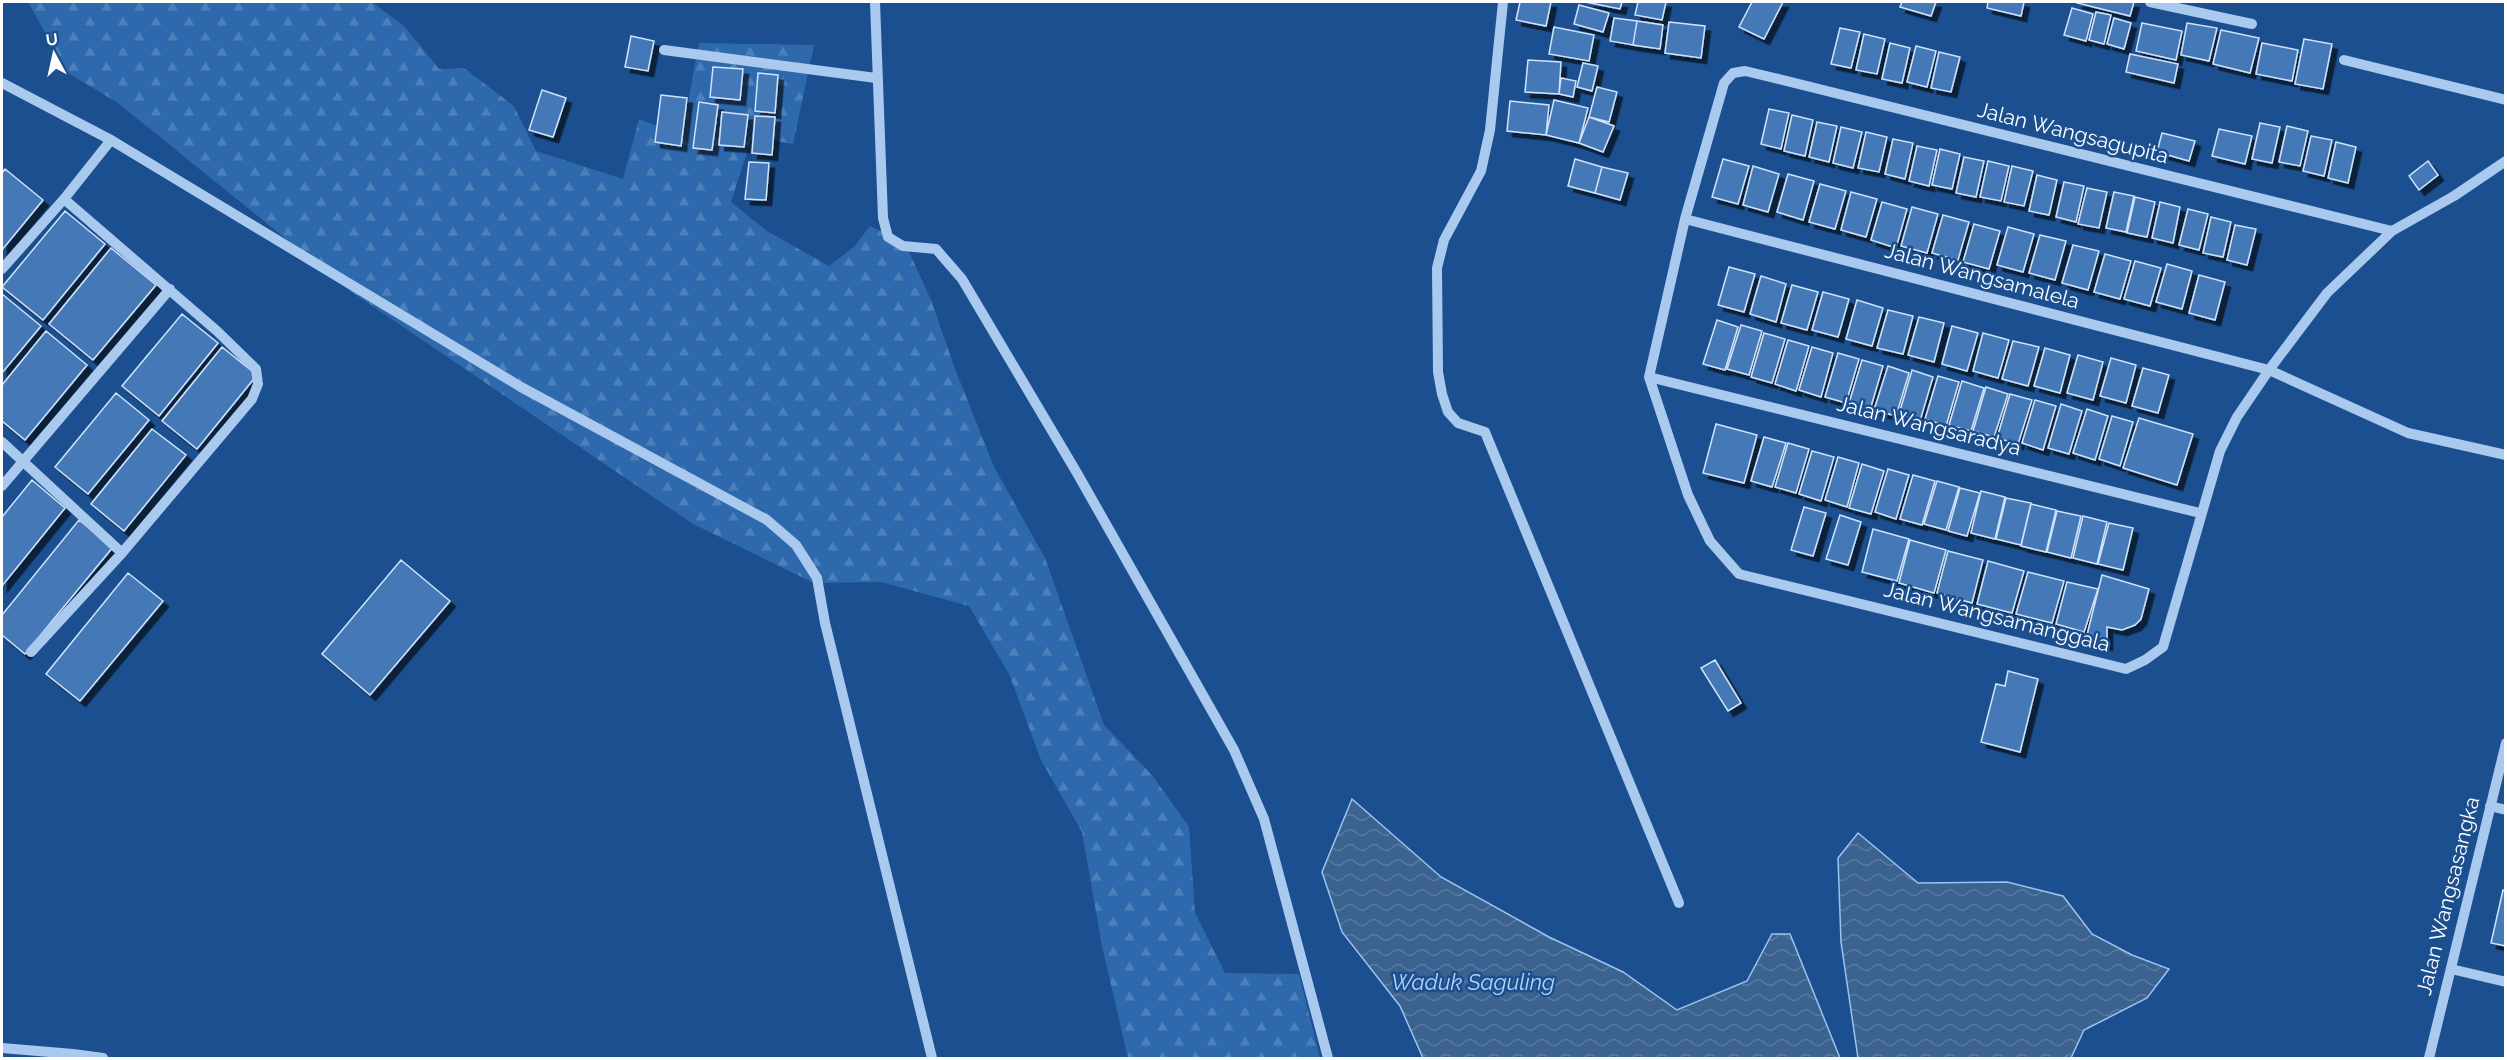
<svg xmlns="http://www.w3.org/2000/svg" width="2507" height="1060" font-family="Raleway,sans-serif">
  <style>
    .forest { fill: url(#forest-firs) }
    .water { fill: url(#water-waves); stroke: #9cc4f0; stroke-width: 1.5 }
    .building { fill: #4478b7; stroke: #cfe3fa; stroke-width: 1.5; filter: url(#shadow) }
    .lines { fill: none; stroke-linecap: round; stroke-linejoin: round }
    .minor { stroke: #a9c9ee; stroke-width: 10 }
    .labels { text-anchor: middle; stroke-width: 5; stroke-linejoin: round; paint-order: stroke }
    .street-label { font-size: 21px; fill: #fff; stroke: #1b4f8f }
    .water-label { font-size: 22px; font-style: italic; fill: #b5d3f5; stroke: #1b4f8f }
  </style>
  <defs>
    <pattern id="forest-firs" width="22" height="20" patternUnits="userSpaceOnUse" patternTransform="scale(1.5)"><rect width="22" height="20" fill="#2e69ad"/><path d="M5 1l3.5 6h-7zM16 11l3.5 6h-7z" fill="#4d80b9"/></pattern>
    <pattern id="water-waves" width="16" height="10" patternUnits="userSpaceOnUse" patternTransform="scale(1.5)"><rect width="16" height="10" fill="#3c6290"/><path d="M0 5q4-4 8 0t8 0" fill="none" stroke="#597aa1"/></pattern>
    <filter id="shadow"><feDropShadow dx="5.5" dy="5.5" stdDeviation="0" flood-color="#0009"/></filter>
  </defs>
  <rect width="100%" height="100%" fill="#1b4f8f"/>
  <path class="forest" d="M 28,2 L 372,2 L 405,27 L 439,69 L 464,68 L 514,106 L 536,151 L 623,179 L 639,119 L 682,136 L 699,43 L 814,45 L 793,144 L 752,137 L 731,202 L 767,231 L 829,266 L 854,247 L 870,226 L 905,243 L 931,300 L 954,366 L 994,467 L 1045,558 L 1104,725 L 1152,775 L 1189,827 L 1195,913 L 1225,973 L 1299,974 L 1320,1058 L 1128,1058 L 1102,946 L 1082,832 L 1041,760 L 1009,674 L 969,606 L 881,582 L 814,583 L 693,524 L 349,290 L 118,103 L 68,73 Z"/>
  <path class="water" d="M 1352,799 L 1441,877 L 1549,937 L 1623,972 L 1677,1010 L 1747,981 L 1772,934 L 1790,934 L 1840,1058 L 1423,1058 L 1400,1006 L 1342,932 L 1322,872 Z
    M 1858,833 L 1918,883 L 2007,882 L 2063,896 L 2092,934 L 2132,955 L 2169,969 L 2147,998 L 2084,1030 L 2071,1058 L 1858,1058 L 1841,942 L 1838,858 Z"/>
  <path class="building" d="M 1520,2 L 1551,2 L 1546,26 L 1516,20 Z
    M 1585,2 L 1622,2 L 1620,9 Z
    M 1638,2 L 1666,2 L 1662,20 L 1635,15 Z
    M 1752,2 L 1783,2 L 1764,39 L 1739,27 Z
    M 1902,2 L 1936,2 L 1931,16 L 1900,7 Z
    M 1988,2 L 2024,2 L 2021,16 L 1987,8 Z
    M 2077,2 L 2134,2 L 2130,16 L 2077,3 Z
    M 1579,5 L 1609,13 L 1603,32 L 1574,24 Z
    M 2072,8 L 2093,14 L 2086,41 L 2064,35 Z
    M 2096,12 L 2111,15 L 2104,44 L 2089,40 Z
    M 1614,18 L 1637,21 L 1633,45 L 1610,41 Z
    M 2114,18 L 2131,23 L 2124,49 L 2107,44 Z
    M 1637,21 L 1663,25 L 1660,49 L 1633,45 Z
    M 1669,22 L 1705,26 L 1701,58 L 1665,53 Z
    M 2142,23 L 2182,31 L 2176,60 L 2136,51 Z
    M 2187,23 L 2217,28 L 2209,61 L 2181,55 Z
    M 1554,27 L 1594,35 L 1589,61 L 1549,54 Z
    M 1840,28 L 1860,32 L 1851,68 L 1831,64 Z
    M 2221,30 L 2259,38 L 2250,73 L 2213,64 Z
    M 1864,34 L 1885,39 L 1877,74 L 1856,70 Z
    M 631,36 L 654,41 L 648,71 L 625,67 Z
    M 2304,39 L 2332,44 L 2323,89 L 2295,84 Z
    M 1890,43 L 1910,48 L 1902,83 L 1882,79 Z
    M 2262,43 L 2298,50 L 2292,81 L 2256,74 Z
    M 1916,46 L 1936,51 L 1927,87 L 1907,82 Z
    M 1939,52 L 1960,57 L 1951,92 L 1931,88 Z
    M 2130,54 L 2178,64 L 2174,83 L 2126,72 Z
    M 1528,60 L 1561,62 L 1559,94 L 1525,92 Z
    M 1583,63 L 1598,66 L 1592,91 L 1577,87 Z
    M 713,67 L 743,69 L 740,100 L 710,97 Z
    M 758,73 L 778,75 L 775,113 L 755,111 Z
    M 1561,78 L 1576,81 L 1573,97 L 1559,94 Z
    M 1597,87 L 1617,92 L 1609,122 L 1589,117 Z
    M 542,90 L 566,98 L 553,137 L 529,130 Z
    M 661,95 L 687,98 L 681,146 L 655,142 Z
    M 1554,100 L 1588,108 L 1579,143 L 1546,135 Z
    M 1510,101 L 1549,105 L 1546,135 L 1507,131 Z
    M 699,102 L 718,105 L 712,150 L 693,148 Z
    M 1769,109 L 1789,113 L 1781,149 L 1761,144 Z
    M 722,112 L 748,115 L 744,147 L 719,145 Z
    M 1792,115 L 1813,120 L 1805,156 L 1784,151 Z
    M 755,116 L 775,117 L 772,155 L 752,153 Z
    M 1589,117 L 1614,126 L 1603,152 L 1579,143 Z
    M 1817,122 L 1837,126 L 1829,162 L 1809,157 Z
    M 2260,123 L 2280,127 L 2272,163 L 2252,159 Z
    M 2287,126 L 2308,131 L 2300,166 L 2279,162 Z
    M 1841,127 L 1862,132 L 1853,168 L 1833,163 Z
    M 2219,129 L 2252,136 L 2245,164 L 2212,156 Z
    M 1866,132 L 1887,137 L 1879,172 L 1858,168 Z
    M 2162,133 L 2195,141 L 2189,161 L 2157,152 Z
    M 2311,136 L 2332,140 L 2324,176 L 2303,171 Z
    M 1893,139 L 1913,143 L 1905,179 L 1885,174 Z
    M 2336,142 L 2356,147 L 2348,183 L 2328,178 Z
    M 1917,146 L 1937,150 L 1929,186 L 1909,181 Z
    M 1940,149 L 1960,154 L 1952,189 L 1932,185 Z
    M 1964,157 L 1984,161 L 1976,197 L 1956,193 Z
    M 1575,159 L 1602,167 L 1595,193 L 1568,186 Z
    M 1723,159 L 1749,166 L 1738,204 L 1712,197 Z
    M 1988,161 L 2009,166 L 2001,201 L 1980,197 Z
    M 2428,161 L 2438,175 L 2419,190 L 2409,176 Z
    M 749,162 L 769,163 L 766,200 L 745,199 Z
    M 1753,166 L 1779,174 L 1768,212 L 1743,205 Z
    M 2012,166 L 2033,171 L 2024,206 L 2004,202 Z
    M 1602,167 L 1628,173 L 1620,200 L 1595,193 Z
    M 5,169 L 43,200 L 2,250 L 2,173 Z
    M 1788,174 L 1814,181 L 1803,220 L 1777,212 Z
    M 2037,175 L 2057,180 L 2049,215 L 2029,211 Z
    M 2064,182 L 2084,186 L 2076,222 L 2056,217 Z
    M 1820,184 L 1846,191 L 1835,229 L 1809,222 Z
    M 2087,188 L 2107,192 L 2099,228 L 2078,224 Z
    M 1851,192 L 1877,199 L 1866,237 L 1841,230 Z
    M 2114,192 L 2134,196 L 2126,232 L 2106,228 Z
    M 2135,197 L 2155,202 L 2147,237 L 2127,233 Z
    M 1882,202 L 1907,209 L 1896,248 L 1871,240 Z
    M 2160,202 L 2180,207 L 2173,243 L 2152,238 Z
    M 1912,207 L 1938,214 L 1927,253 L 1901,246 Z
    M 2188,209 L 2208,214 L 2199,250 L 2179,245 Z
    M 65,211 L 105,244 L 43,320 L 2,287 Z
    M 1943,215 L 1969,222 L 1958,260 L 1932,253 Z
    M 2211,217 L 2231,222 L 2223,257 L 2203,253 Z
    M 1974,224 L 2000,231 L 1989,269 L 1963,262 Z
    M 2235,225 L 2256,229 L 2247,265 L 2227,260 Z
    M 2008,227 L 2034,234 L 2023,272 L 1997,265 Z
    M 2040,235 L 2066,241 L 2055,280 L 2029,273 Z
    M 2073,245 L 2099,251 L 2088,290 L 2062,283 Z
    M 111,248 L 156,285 L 93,360 L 49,324 Z
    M 2105,254 L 2131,261 L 2120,299 L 2094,292 Z
    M 2135,261 L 2161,268 L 2150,306 L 2124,299 Z
    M 2167,264 L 2192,271 L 2182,309 L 2156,302 Z
    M 1729,267 L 1755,274 L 1744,312 L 1718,305 Z
    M 2199,275 L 2225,282 L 2215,320 L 2189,313 Z
    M 1761,276 L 1786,284 L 1776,322 L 1750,314 Z
    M 1792,285 L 1818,292 L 1807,330 L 1781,323 Z
    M 1823,292 L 1849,299 L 1838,337 L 1812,330 Z
    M 2,294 L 41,326 L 2,373 Z
    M 1857,300 L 1883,308 L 1872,346 L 1846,339 Z
    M 1888,310 L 1913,316 L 1903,354 L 1877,348 Z
    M 182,314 L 218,343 L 159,416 L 122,386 Z
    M 1919,317 L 1944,323 L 1934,362 L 1908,355 Z
    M 1717,320 L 1738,327 L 1725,370 L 1703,364 Z
    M 1741,325 L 1762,331 L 1749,375 L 1727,369 Z
    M 1952,326 L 1978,333 L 1967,371 L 1942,364 Z
    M 46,331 L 87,365 L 25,440 L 2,421 L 2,385 Z
    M 1764,333 L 1785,339 L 1772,383 L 1751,377 Z
    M 1983,333 L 2009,340 L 1998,378 L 1973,371 Z
    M 1788,340 L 1809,346 L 1796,391 L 1775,384 Z
    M 2013,341 L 2039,347 L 2028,386 L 2002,379 Z
    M 222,347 L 257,375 L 197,449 L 162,421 Z
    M 1812,347 L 1833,353 L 1821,397 L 1799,390 Z
    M 2045,348 L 2070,355 L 2060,393 L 2034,386 Z
    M 1838,353 L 1859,359 L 1846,403 L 1825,397 Z
    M 2078,355 L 2103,362 L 2093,400 L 2067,393 Z
    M 2111,358 L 2136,365 L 2126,403 L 2100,396 Z
    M 1862,360 L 1883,366 L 1870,410 L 1849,403 Z
    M 1888,366 L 1909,373 L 1896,416 L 1874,410 Z
    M 2143,368 L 2169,375 L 2158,413 L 2132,406 Z
    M 1912,370 L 1933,377 L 1920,421 L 1899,414 Z
    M 1938,376 L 1959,382 L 1946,426 L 1925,419 Z
    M 1962,381 L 1984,388 L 1971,431 L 1949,425 Z
    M 1986,387 L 2008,394 L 1994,437 L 1973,431 Z
    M 116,393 L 149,420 L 88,494 L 55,467 Z
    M 2010,394 L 2032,400 L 2018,444 L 1997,438 Z
    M 2035,400 L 2056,406 L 2043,450 L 2022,443 Z
    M 2061,404 L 2082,411 L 2069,454 L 2048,448 Z
    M 2087,409 L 2108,416 L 2095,460 L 2073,453 Z
    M 2112,416 L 2133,422 L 2120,466 L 2099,459 Z
    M 2139,418 L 2193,434 L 2177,485 L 2123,468 Z
    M 1716,424 L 1757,435 L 1744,483 L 1703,473 Z
    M 152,429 L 186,455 L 124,531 L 91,504 Z
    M 1764,437 L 1786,443 L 1772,487 L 1751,481 Z
    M 1788,443 L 1809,449 L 1796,493 L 1775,487 Z
    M 1812,451 L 1834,457 L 1821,501 L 1799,494 Z
    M 1838,457 L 1859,463 L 1847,507 L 1825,500 Z
    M 1862,464 L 1884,471 L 1871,514 L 1849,508 Z
    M 1888,469 L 1909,475 L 1896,519 L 1875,512 Z
    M 1913,475 L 1935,481 L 1922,525 L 1900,519 Z
    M 32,480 L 65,508 L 2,586 L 2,517 Z
    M 1937,481 L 1959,487 L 1946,530 L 1924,524 Z
    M 1960,488 L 1980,493 L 1967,536 L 1948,531 Z
    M 1981,491 L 2005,497 L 1995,539 L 1971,533 Z
    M 2006,498 L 2031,503 L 2021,545 L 1996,539 Z
    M 2031,504 L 2056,510 L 2046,552 L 2021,546 Z
    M 1804,507 L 1826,513 L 1813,556 L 1791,550 Z
    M 2057,511 L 2081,516 L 2071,558 L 2047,552 Z
    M 1840,515 L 1861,522 L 1848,565 L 1826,559 Z
    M 2083,516 L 2107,522 L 2097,564 L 2073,558 Z
    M 79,520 L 113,547 L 25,654 L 2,635 L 2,615 Z
    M 2109,523 L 2133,528 L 2123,570 L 2098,564 Z
    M 1873,529 L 1909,539 L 1897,581 L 1862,572 Z
    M 1910,540 L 1946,550 L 1934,593 L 1899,583 Z
    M 1948,551 L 1983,560 L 1972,603 L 1937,593 Z
    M 401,560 L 450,601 L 370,695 L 322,654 Z
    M 1988,561 L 2024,571 L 2012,613 L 1977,604 Z
    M 2028,572 L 2064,581 L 2052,623 L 2016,614 Z
    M 128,573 L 163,601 L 80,701 L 46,674 Z
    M 2102,575 L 2149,589 L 2141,619 L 2135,625 L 2122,630 L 2107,627 L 2107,645 L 2086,639 Z
    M 2067,582 L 2098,589 L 2084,632 L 2056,624 Z
    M 1715,660 L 1741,703 L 1728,711 L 1701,668 Z
    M 2008,671 L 2038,679 L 2020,752 L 1981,742 L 1996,684 L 2005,686 Z
    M 2503,890 L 2506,891 L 2506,946 L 2491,943 Z"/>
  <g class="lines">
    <path class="minor" d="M 875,2 L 883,218 L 888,237 L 903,246 L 936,249 L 962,279 L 1077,473 L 1234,750 L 1264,819 L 1328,1058
      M 1503,2 L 1490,130 L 1481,171 L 1444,240 L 1437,268 L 1438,372 L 1442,394 L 1448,412 L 1458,423 L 1485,432 L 1679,903
      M 2150,2 L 2252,24
      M 664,50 L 876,78
      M 2344,60 L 2506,100
      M 2,83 L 111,140 L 64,199 L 2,269
      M 111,140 L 521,387 L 767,520 L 796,545 L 817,578 L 825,623 L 932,1058
      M 1685,219 L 2269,370 L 2408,433 L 2506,455
      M 1649,377 L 1688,495 L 1710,541 L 1739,574 L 2126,669 L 2145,660 L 2163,647 L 2220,451 L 2237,417 L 2269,370 L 2327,293 L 2392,231 L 2454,196 L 2506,161
      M 1649,377 L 1685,219 L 1724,83 L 1733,73 L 1745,71 L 1766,76 L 2392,231
      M 1649,377 L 2200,513
      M 2,442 L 122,553
      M 2,486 L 170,289
      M 31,652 L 122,553 L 252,399 L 258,384 L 256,369 L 217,331 L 64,199
      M 2490,806 L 2506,810
      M 2451,969 L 2506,982
      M 2,1048 L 73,1054 L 103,1058
      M 2429,1058 L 2506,743"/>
  </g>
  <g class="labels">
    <g class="street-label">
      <text transform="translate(2073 133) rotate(14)" y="7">Jalan Wangsagupita</text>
      <text transform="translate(1982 276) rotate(15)" y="7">Jalan Wangsamalela</text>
      <text transform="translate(1929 426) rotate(14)" y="7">Jalan Wangsaradya</text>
      <text transform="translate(1997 617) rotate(14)" y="7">Jalan Wangsamanggala</text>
      <text transform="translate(2448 896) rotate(-76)" y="7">Jalan Wangsasangka</text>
    </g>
    <g class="water-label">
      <text x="1473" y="990">Waduk Saguling</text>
    </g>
  </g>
  <rect width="2507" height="1060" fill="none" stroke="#ffffff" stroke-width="6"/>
  <g transform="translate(54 54) rotate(352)" stroke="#1b4f8f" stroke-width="4.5" paint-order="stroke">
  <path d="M0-4.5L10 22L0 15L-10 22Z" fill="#ffffff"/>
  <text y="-9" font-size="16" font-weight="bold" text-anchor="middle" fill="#ffffff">U</text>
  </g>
</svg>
